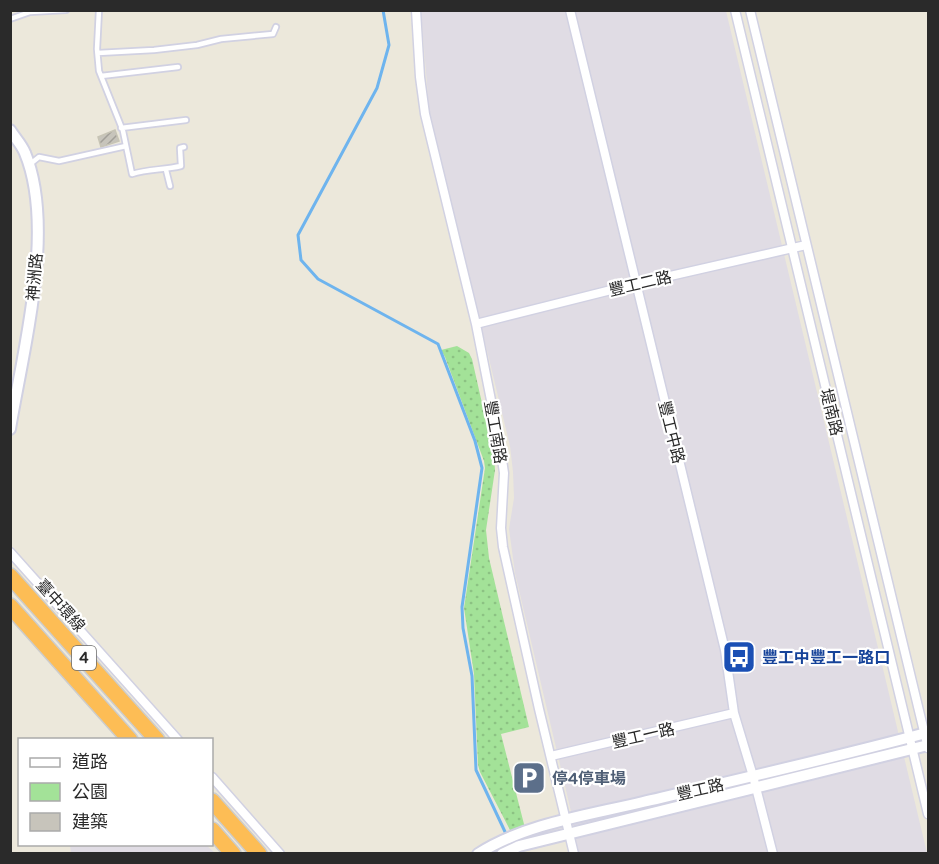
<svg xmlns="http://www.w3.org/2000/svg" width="939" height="864" font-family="'Varela Round','Noto Sans TC',sans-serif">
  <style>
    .industrial { fill: #e0dce4 }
    .green { fill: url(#green-dots) }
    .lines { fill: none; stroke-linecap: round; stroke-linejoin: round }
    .stream { stroke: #6eb4ee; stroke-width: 3 }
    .building { fill: url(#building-hatch); stroke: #c7c4b5; stroke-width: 1.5 }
    .service-casing { stroke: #d1d1e2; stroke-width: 8 }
    .minor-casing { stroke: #d1d1e2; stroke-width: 11 }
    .tertiary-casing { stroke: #d1d1e2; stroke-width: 14 }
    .motorway-casing { stroke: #ccc; stroke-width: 18 }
    .service { stroke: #fff; stroke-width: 4.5 }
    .minor { stroke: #fff; stroke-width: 8 }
    .tertiary { stroke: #fff; stroke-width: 10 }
    .motorway { stroke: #fdbd55; stroke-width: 15 }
    .labels { text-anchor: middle; stroke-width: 4.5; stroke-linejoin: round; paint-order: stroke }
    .shield { fill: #fff; stroke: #6a6a6a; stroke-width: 1.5 }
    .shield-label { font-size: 15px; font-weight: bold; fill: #2a2a2a }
    .street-label { font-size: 16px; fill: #2a2a2a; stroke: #fff }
    .transit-label { font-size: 16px; font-weight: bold; fill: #164399; stroke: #fff; text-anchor: start }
    .service-label { font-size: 16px; font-weight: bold; fill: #4e5e75; stroke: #fff; text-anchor: start }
  </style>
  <defs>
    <pattern id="green-dots" width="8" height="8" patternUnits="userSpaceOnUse" patternTransform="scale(1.5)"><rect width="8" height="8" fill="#a3e298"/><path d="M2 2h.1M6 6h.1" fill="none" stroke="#8cc283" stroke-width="1.8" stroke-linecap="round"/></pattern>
    <pattern id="building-hatch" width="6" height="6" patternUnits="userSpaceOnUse" patternTransform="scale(1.5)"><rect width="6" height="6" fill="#c7c4bb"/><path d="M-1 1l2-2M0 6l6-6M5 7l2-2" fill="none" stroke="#a29f98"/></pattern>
  </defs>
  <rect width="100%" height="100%" fill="#ece8db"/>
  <path class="industrial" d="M 421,11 L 726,11 L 927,853 L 578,853 L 573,820 L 515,573 L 509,529 L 514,498 L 513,472 L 510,446 L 429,109 Z
    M 70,845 L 206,845 L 215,853 L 71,853 Z"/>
  <path class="green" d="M 457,346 L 469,353 L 472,359 L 494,456 L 495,470 L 486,530 L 489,558 L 529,727 L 501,734 L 525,828 L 511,832 L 480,772 L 478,765 L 474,674 L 464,608 L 485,468 L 484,461 L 445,357 L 441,350 Z"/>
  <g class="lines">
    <path class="stream" d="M 383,10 L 389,45 L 377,88 L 298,235 L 301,260 L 318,279 L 438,344 L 475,441 L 482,468 L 462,607 L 463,628 L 472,676 L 476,770 L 507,836"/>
  </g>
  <path class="building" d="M 115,130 L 119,141 L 101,147 L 98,137 Z"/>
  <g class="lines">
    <g class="service-casing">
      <path id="service" d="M 99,10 L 97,49 L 99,71 L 123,131 L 132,174 C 148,169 164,170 181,166 L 180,148 L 184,147
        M 10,19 L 30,12 L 66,10
        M 98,53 L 154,50 L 197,45 L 221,39 L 273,34 L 276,27
        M 101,76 L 178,67
        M 121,128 L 186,120
        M 29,165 L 39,157 L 59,161 L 126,146
        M 166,170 L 170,186"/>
    </g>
    <g class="minor-casing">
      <path id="minor" d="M 416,10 L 420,77 L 425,114 L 476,324 L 500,446 L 504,473 L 501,528 L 503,547 L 539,709 L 574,854
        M 570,10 L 725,650 L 734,713 L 753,776 L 773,854
        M 735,10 L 928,814
        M 750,10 L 928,748
        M 476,324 L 635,284 L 806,245
        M 10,552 L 178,740
        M 551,756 L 734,713
        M 212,777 L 280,854"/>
    </g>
    <g class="tertiary-casing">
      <path id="tertiary" d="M 10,130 C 15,138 22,145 25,153 C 56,228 23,350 10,429
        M 478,854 C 524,824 589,815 643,802 C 737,780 832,758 926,733
        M 502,854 L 519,846 L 928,745"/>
    </g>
    <g class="motorway-casing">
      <path id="motorway" d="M 10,576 L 157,740
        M 10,606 L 130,740
        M 212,801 L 259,854
        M 212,830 L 233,854"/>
    </g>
    <use href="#service" class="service"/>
    <use href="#minor" class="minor"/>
    <use href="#tertiary" class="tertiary"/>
    <use href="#motorway" class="motorway"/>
  </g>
  <defs>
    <g id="bus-square" transform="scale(1.725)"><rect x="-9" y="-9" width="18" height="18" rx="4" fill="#1a4fb4" stroke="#fff"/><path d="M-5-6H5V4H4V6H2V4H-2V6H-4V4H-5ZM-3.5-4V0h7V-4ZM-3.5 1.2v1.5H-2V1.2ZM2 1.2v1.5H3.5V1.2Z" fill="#fff"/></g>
    <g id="parking-square" transform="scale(1.725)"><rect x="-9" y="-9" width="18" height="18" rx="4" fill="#5c6f8a" stroke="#fff"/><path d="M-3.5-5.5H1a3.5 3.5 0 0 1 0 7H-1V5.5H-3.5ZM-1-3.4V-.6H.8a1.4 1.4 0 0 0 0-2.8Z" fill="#fff"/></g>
  </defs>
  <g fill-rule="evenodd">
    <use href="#bus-square" x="739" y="657"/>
    <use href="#parking-square" x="529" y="778"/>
  </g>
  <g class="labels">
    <rect class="shield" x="72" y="646" width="24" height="24" rx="4.5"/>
    <g class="shield-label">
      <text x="84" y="663">4</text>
    </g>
    <g class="street-label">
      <text transform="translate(34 277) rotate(-85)" y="6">神洲路</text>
      <text transform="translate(640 283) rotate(-13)" y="6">豐工二路</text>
      <text transform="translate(832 412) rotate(76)" y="6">堤南路</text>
      <text transform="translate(496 432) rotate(80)" y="6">豐工南路</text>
      <text transform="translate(672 432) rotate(76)" y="6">豐工中路</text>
      <text transform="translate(61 605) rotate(48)" y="6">臺中環線</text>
      <text transform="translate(643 735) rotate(-13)" y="6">豐工一路</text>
      <text transform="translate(700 789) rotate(-13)" y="6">豐工路</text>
    </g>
    <g class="transit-label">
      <text x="762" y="663">豐工中豐工一路口</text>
    </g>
    <g class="service-label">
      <text x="552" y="784">停4停車場</text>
    </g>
  </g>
  <rect width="939" height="864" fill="none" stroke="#2a2a2a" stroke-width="24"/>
  <rect x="18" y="738" width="195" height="108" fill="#ffffff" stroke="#aaaaaa" stroke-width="1.5"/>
  <rect x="30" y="758" width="30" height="9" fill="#ffffff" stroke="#aaaaaa" stroke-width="1.5"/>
  <text x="72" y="768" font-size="18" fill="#2a2a2a">道路</text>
  <rect x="30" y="783" width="30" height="18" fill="#a3e298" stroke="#aaaaaa" stroke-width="1.5"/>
  <text x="72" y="798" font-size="18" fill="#2a2a2a">公園</text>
  <rect x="30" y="813" width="30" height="18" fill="#c7c4bb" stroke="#aaaaaa" stroke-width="1.5"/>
  <text x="72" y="828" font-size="18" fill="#2a2a2a">建築</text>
</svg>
